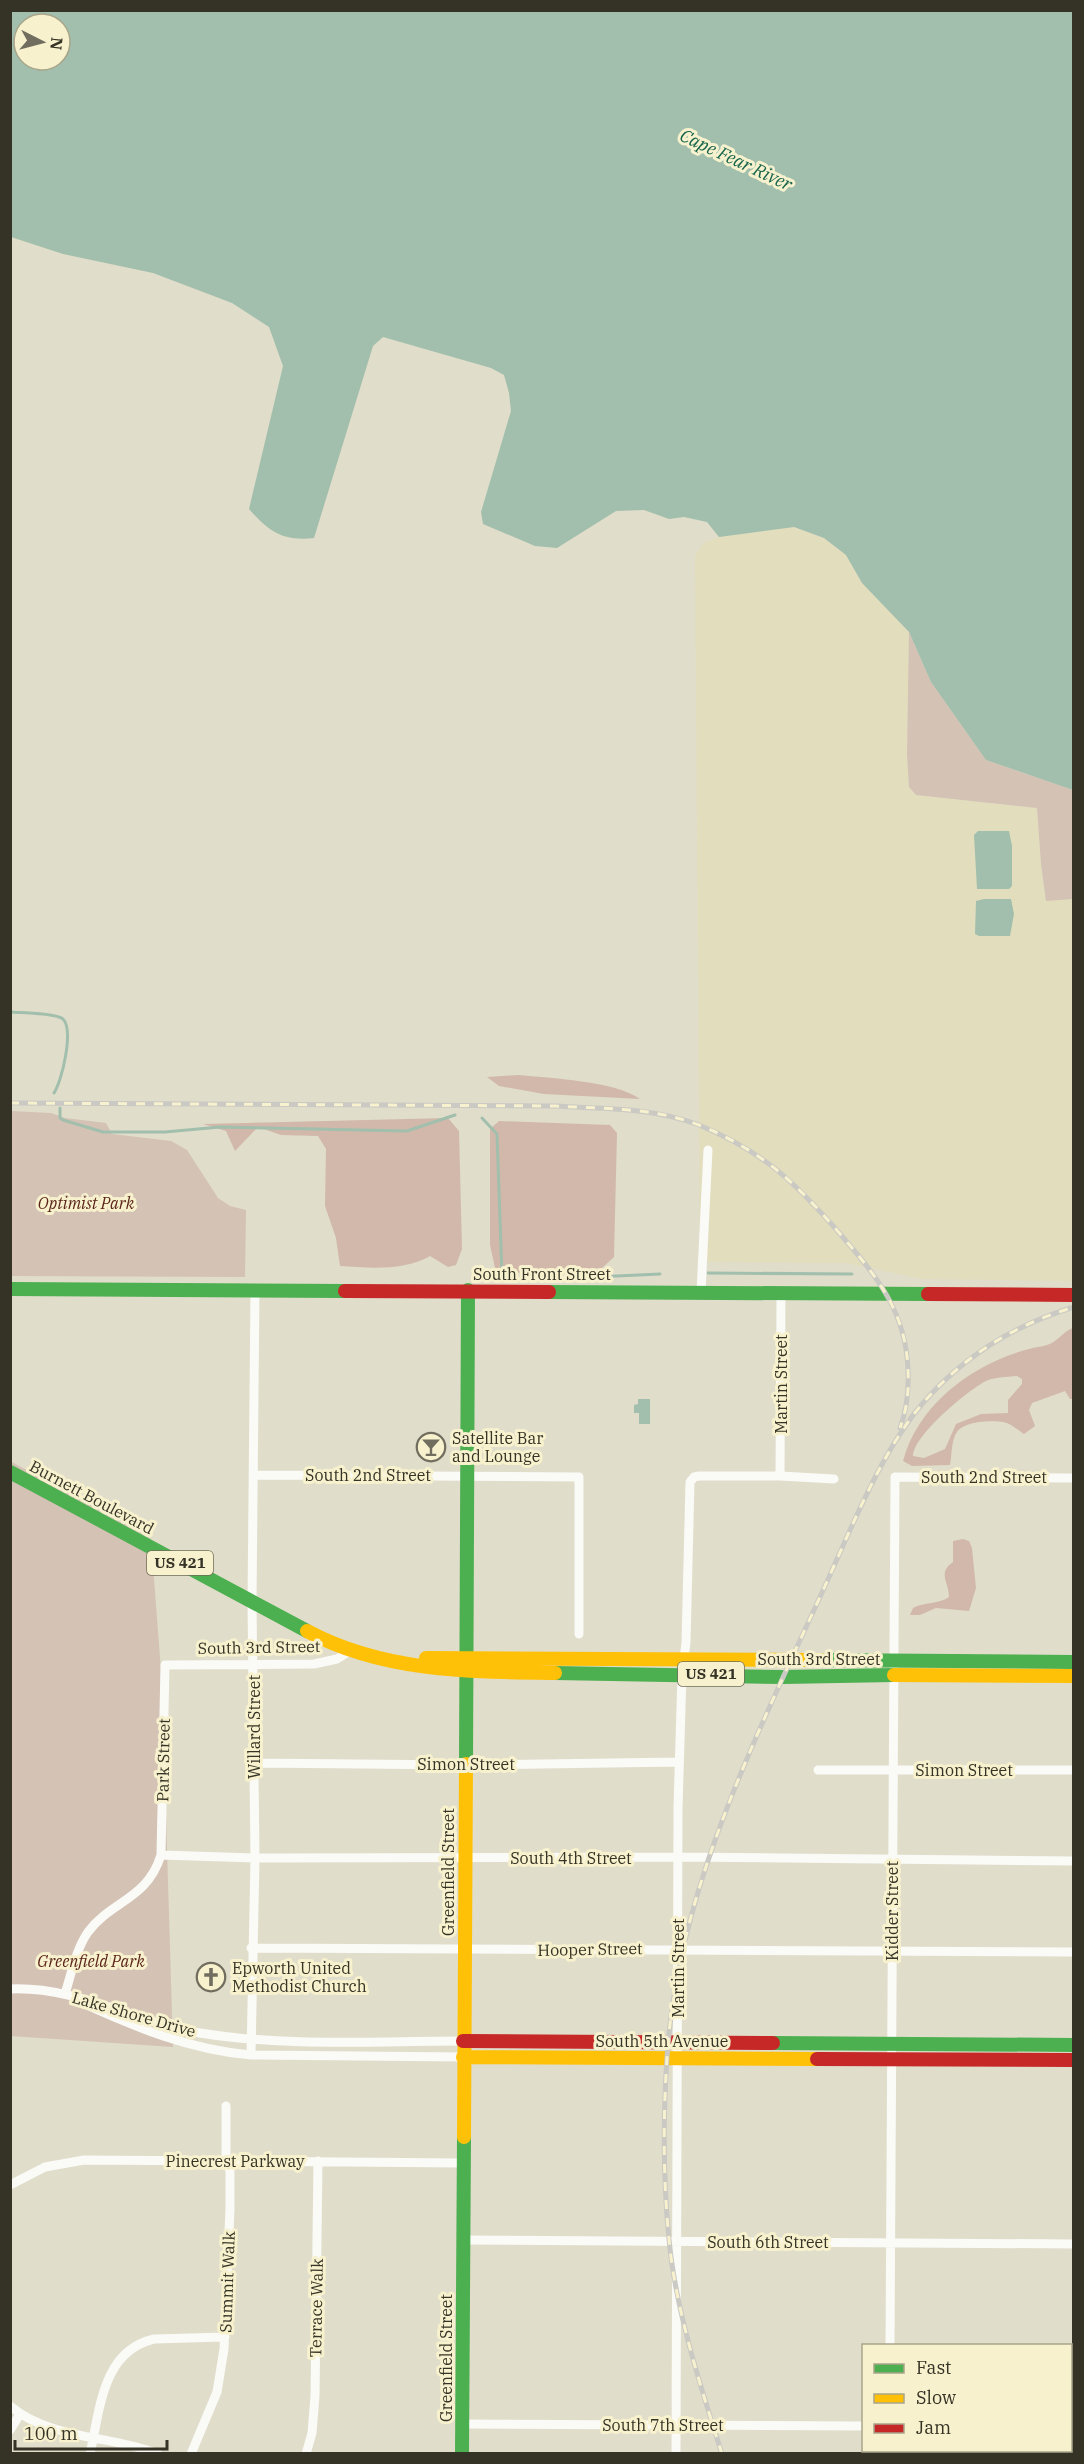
<svg xmlns="http://www.w3.org/2000/svg" width="1084" height="2464" font-family="'IBM Plex Serif',serif">
  <style>
    .built { fill: #e2ddbd }
    .green { fill: #d4c2b5 }
    .forest { fill: #d1b8aa; fill-rule: evenodd }
    .water { fill: #a1bfac; fill-rule: evenodd }
    .lines { fill: none; stroke-linecap: round; stroke-linejoin: round }
    .stream { stroke: #a1bfac; stroke-width: 3 }
    .street { stroke: #fafaf7; stroke-width: 9 }
    .fast { stroke: #4caf50; stroke-width: 14 }
    .slow { stroke: #ffc107; stroke-width: 14 }
    .jam { stroke: #c62828; stroke-width: 14 }
    .rail-casing { stroke: #cac9c3; stroke-width: 5 }
    .rail { stroke: #f7f1ce; stroke-width: 3; stroke-dasharray: 9; stroke-linecap: butt }
    .labels { text-anchor: middle; stroke-width: 6; stroke-linejoin: round; paint-order: stroke }
    .shield { fill: #f7f1ce; stroke: #6f6c58; stroke-width: 1.5 }
    .shield-label { font-size: 15px; font-weight: bold; fill: #353325 }
    .park-label { font-size: 16px; font-style: italic; fill: #5b241a; stroke: #f7f1ce }
    .street-label { font-size: 16px; fill: #353325; stroke: #f7f1ce }
    .poi-label { font-size: 16px; fill: #353325; stroke: #f7f1ce; text-anchor: start }
    .water-label { font-size: 18px; font-style: italic; fill: #16644b; stroke: #f7f1ce }
  </style>
  <rect width="100%" height="100%" fill="#e0ddca"/>
  <path class="built" d="M 794,527 L 824,538 L 846,555 L 862,583 L 909,632 L 907,754 L 909,788 L 916,795 L 1037,808 L 1041,864 L 1046,900 L 1073,899 L 1073,1281 L 922,1279 L 846,1263 L 700,1262 L 695,555 L 704,543 L 719,537 Z"/>
  <path class="green" d="M 909,632 L 931,682 L 986,760 L 1073,790 L 1073,899 L 1046,901 L 1041,864 L 1037,808 L 916,795 L 909,787 L 907,754 Z
    M 11,1111 L 51,1113 L 65,1118 L 106,1123 L 112,1134 L 171,1141 L 187,1150 L 218,1198 L 230,1206 L 246,1210 L 245,1277 L 11,1276 Z
    M 10,1461 L 151,1539 L 162,1684 L 173,2047 L 11,2036 Z"/>
  <path class="forest" d="M 518,1075 C 550,1078 615,1081 640,1099 L 544,1094 L 499,1086 L 487,1077 Z
    M 448,1118 L 459,1131 L 462,1249 L 456,1265 L 448,1267 L 430,1256 C 404,1271 370,1268 340,1266 L 336,1238 L 325,1206 L 326,1149 L 318,1136 L 281,1135 L 258,1127 L 235,1151 L 226,1131 L 203,1124 Z
    M 499,1121 L 610,1125 L 617,1133 L 614,1257 L 602,1268 L 511,1273 L 495,1268 L 490,1245 L 490,1129 Z
    M 1073,1328 L 1073,1399 L 1070,1399 L 1065,1391 L 1032,1403 L 1029,1410 L 1035,1426 L 1024,1434 C 1018,1430 1010,1423 1003,1422 C 992,1420 964,1421 957,1432 C 951,1440 952,1456 950,1465 L 912,1466 L 903,1461 C 918,1404 974,1363 1029,1349 C 1035,1347 1041,1347 1047,1345 C 1058,1342 1063,1331 1073,1328 ZM 1017,1376 L 1022,1379 L 1022,1384 L 1008,1400 L 1008,1413 L 981,1414 L 956,1424 L 945,1449 L 924,1458 L 913,1456 C 914,1435 965,1393 984,1382 C 993,1377 1007,1377 1017,1376 Z
    M 963,1539 L 969,1541 L 972,1548 L 976,1588 L 969,1611 L 936,1608 L 920,1615 L 910,1615 L 913,1608 C 924,1602 940,1604 949,1597 C 949,1582 937,1573 953,1562 L 953,1541 Z"/>
  <path class="water" d="M 11,10 L 1073,11 L 1073,790 L 986,760 L 931,682 L 909,632 L 862,583 L 846,555 L 824,538 L 794,527 L 719,537 L 707,522 L 684,517 L 669,519 L 644,510 L 616,511 L 557,548 L 535,546 L 483,524 L 481,512 L 511,411 L 509,393 L 504,375 L 491,368 L 383,337 L 373,346 L 314,538 C 283,542 268,531 249,509 L 283,366 L 269,327 L 232,303 L 153,273 L 63,254 L 11,237 ZM 24,24 L 60,24 L 60,60 L 24,60 Z
    M 978,831 L 1009,831 L 1012,846 L 1012,886 L 1009,889 L 977,889 L 974,835 Z
    M 984,899 L 1011,899 L 1014,914 L 1010,936 L 979,936 L 975,934 L 976,901 Z
    M 638,1399 L 650,1399 L 650,1424 L 639,1424 L 639,1413 L 634,1413 L 634,1405 L 638,1404 Z"/>
  <g class="lines">
    <path class="stream" d="M 10,1012 C 21,1013 56,1013 63,1019 C 74,1030 62,1081 54,1093
      M 60,1108 L 60,1118 L 63,1120 L 103,1132 L 165,1132 L 220,1127 L 407,1131 L 455,1115
      M 482,1118 L 497,1134 L 502,1276 L 507,1281 L 660,1274
      M 708,1273 L 852,1274"/>
    <path class="street" d="M 701,1292 L 708,1150
      M 254,1475 L 579,1477 L 579,1634
      M 780,1476 L 781,1292
      M 253,1763 L 465,1765 L 679,1762
      M 818,1770 L 1074,1770
      M 161,1855 L 255,1858 L 678,1857 L 1074,1861
      M 251,1948 L 1074,1952
      M 10,1989 C 78,1986 135,2023 200,2033 C 286,2047 376,2041 463,2041
      M 65,1994 C 71,1975 76,1949 88,1932 C 112,1900 147,1900 161,1855 L 165,1665 L 314,1664 L 337,1659 L 350,1651
      M 80,2002 C 135,2027 190,2050 251,2055 L 463,2057
      M 251,2055 L 255,1858 L 252,1602 L 255,1290
      M 10,2185 L 45,2167 L 84,2160 L 463,2163
      M 462,2240 L 1074,2244
      M 890,2346 L 895,1477 L 1074,1478
      M 10,2406 C 51,2440 111,2435 158,2454
      M 462,2424 L 864,2426
      M 1070,2428 L 1074,2428
      M 10,2430 L 20,2414
      M 90,2454 C 100,2410 102,2351 154,2339 L 225,2337
      M 191,2454 L 217,2392 L 224,2349 L 230,2209 L 230,2171 L 226,2160 L 226,2106
      M 306,2454 L 312,2433 L 315,2396 L 318,2161
      M 676,2454 L 678,1808 L 682,1674 L 686,1643 L 690,1482 L 694,1477 L 699,1476 L 780,1476 L 834,1479
      M 889,2454 L 889,2450"/>
    <path class="fast" d="M 10,1289 L 345,1291
      M 549,1292 L 928,1294
      M 10,1472 L 307,1631
      M 821,1660 L 1074,1662
      M 555,1673 L 783,1677 L 894,1675
      M 466,1764 L 468,1290
      M 773,2043 L 1074,2045
      M 462,2454 L 464,2137"/>
    <path class="slow" d="M 307,1631 C 383,1672 471,1672 555,1673
      M 426,1658 L 821,1660
      M 894,1675 L 1074,1676
      M 463,2057 L 817,2059
      M 464,2137 L 466,1764"/>
    <path class="jam" d="M 345,1291 L 549,1292
      M 928,1294 L 1074,1295
      M 463,2041 L 773,2043
      M 817,2059 L 1074,2060"/>
    <g class="rail-casing">
      <path id="rail" d="M 10,1103 L 555,1106 C 603,1109 653,1107 699,1125 C 764,1152 796,1183 841,1235 C 878,1278 906,1312 908,1370 C 909,1391 907,1409 900,1428
        M 722,2454 C 701,2388 675,2308 669,2239 C 663,2179 663,2118 667,2058 C 677,1891 757,1735 825,1586 C 851,1529 882,1450 923,1403 C 964,1356 1014,1325 1074,1307"/>
    </g>
    <use href="#rail" class="rail"/>
  </g>
  <defs>
    <g id="bar-ring" transform="scale(1.5)"><circle r="9.5" fill="#f7f1ce" stroke="#716e5f" stroke-width="1.5"/><path d="M-6-5H6L.8 .8V4.5H3.5V6h-7V4.5H-.8V.8Z" fill="#716e5f"/></g>
    <g id="church-ring" transform="scale(1.5)"><circle r="9.5" fill="#f7f1ce" stroke="#716e5f" stroke-width="1.5"/><path d="M-1.2-6h2.4v3.5h3.3v2.4h-3.3V6h-2.4V-.1h-3.3v-2.4h3.3Z" fill="#716e5f"/></g>
  </defs>
  <g fill-rule="evenodd">
    <use href="#bar-ring" x="431" y="1447"/>
    <use href="#church-ring" x="211" y="1977"/>
  </g>
  <g class="labels">
    <g class="shield">
      <rect x="147" y="1551" width="66" height="24" rx="4.5"/>
      <rect x="678" y="1662" width="66" height="24" rx="4.5"/>
    </g>
    <g class="shield-label">
      <text x="180" y="1568">US 421</text>
      <text x="711" y="1679">US 421</text>
    </g>
    <g class="park-label">
      <text x="86" y="1209">Optimist Park</text>
      <text x="91" y="1967">Greenfield Park</text>
    </g>
    <g class="street-label">
      <text x="542" y="1280">South Front Street</text>
      <text transform="translate(781 1384) rotate(-90)" y="6">Martin Street</text>
      <text x="368" y="1481">South 2nd Street</text>
      <text x="984" y="1483">South 2nd Street</text>
      <text transform="translate(92 1497) rotate(28)" y="6">Burnett Boulevard</text>
      <text transform="translate(259 1647) rotate(-1)" y="6">South 3rd Street</text>
      <text x="819" y="1665">South 3rd Street</text>
      <text transform="translate(254 1727) rotate(-90)" y="6">Willard Street</text>
      <text transform="translate(163 1760) rotate(-89)" y="6">Park Street</text>
      <text x="466" y="1770">Simon Street</text>
      <text x="964" y="1776">Simon Street</text>
      <text x="571" y="1864">South 4th Street</text>
      <text transform="translate(448 1872) rotate(-90)" y="6">Greenfield Street</text>
      <text transform="translate(892 1911) rotate(-90)" y="6">Kidder Street</text>
      <text transform="translate(590 1949) rotate(-1)" y="6">Hooper Street</text>
      <text transform="translate(678 1968) rotate(-90)" y="6">Martin Street</text>
      <text transform="translate(134 2014) rotate(16)" y="6">Lake Shore Drive</text>
      <text x="662" y="2047">South 5th Avenue</text>
      <text x="235" y="2167">Pinecrest Parkway</text>
      <text x="768" y="2248">South 6th Street</text>
      <text transform="translate(227 2282) rotate(-88)" y="6">Summit Walk</text>
      <text transform="translate(316 2308) rotate(-89)" y="6">Terrace Walk</text>
      <text transform="translate(446 2358) rotate(-90)" y="6">Greenfield Street</text>
      <text x="663" y="2431">South 7th Street</text>
    </g>
    <g class="poi-label">
      <text x="452" y="1444">Satellite Bar<tspan x="452" dy="18">and Lounge</tspan></text>
      <text x="232" y="1974">Epworth United<tspan x="232" dy="18">Methodist Church</tspan></text>
    </g>
    <g class="water-label">
      <text transform="translate(736 160) rotate(25)" y="6">Cape Fear River</text>
    </g>
  </g>
  <rect width="1084" height="2464" fill="none" stroke="#353325" stroke-width="24"/>
  <rect x="862" y="2344" width="210" height="108" fill="#f7f1ce" stroke="#a9a58a" stroke-width="1.5"/>
  <rect x="874" y="2364" width="30" height="9" fill="#4caf50" stroke="#a9a58a" stroke-width="1.5"/>
  <text x="916" y="2374" font-size="18" fill="#353325">Fast</text>
  <rect x="874" y="2394" width="30" height="9" fill="#ffc107" stroke="#a9a58a" stroke-width="1.5"/>
  <text x="916" y="2404" font-size="18" fill="#353325">Slow</text>
  <rect x="874" y="2424" width="30" height="9" fill="#c62828" stroke="#a9a58a" stroke-width="1.5"/>
  <text x="916" y="2434" font-size="18" fill="#353325">Jam</text>
  <g transform="translate(42 42) rotate(96)"><circle r="28" fill="#f7f1ce" stroke="#a9a58a" stroke-width="1.5"/>
  <path d="M0-4.5L10 22L0 15L-10 22Z" fill="#716e5f"/>
  <text y="-9" font-size="16" font-weight="bold" text-anchor="middle" fill="#353325">N</text>
  </g>
  <path d="M15 2440v9h152v-9" fill="none" stroke="#353325" stroke-width="3"/>
  <text x="24" y="2440" font-size="18" fill="#353325" stroke="#f7f1ce" stroke-width="4.5" paint-order="stroke">100 m</text>
</svg>
